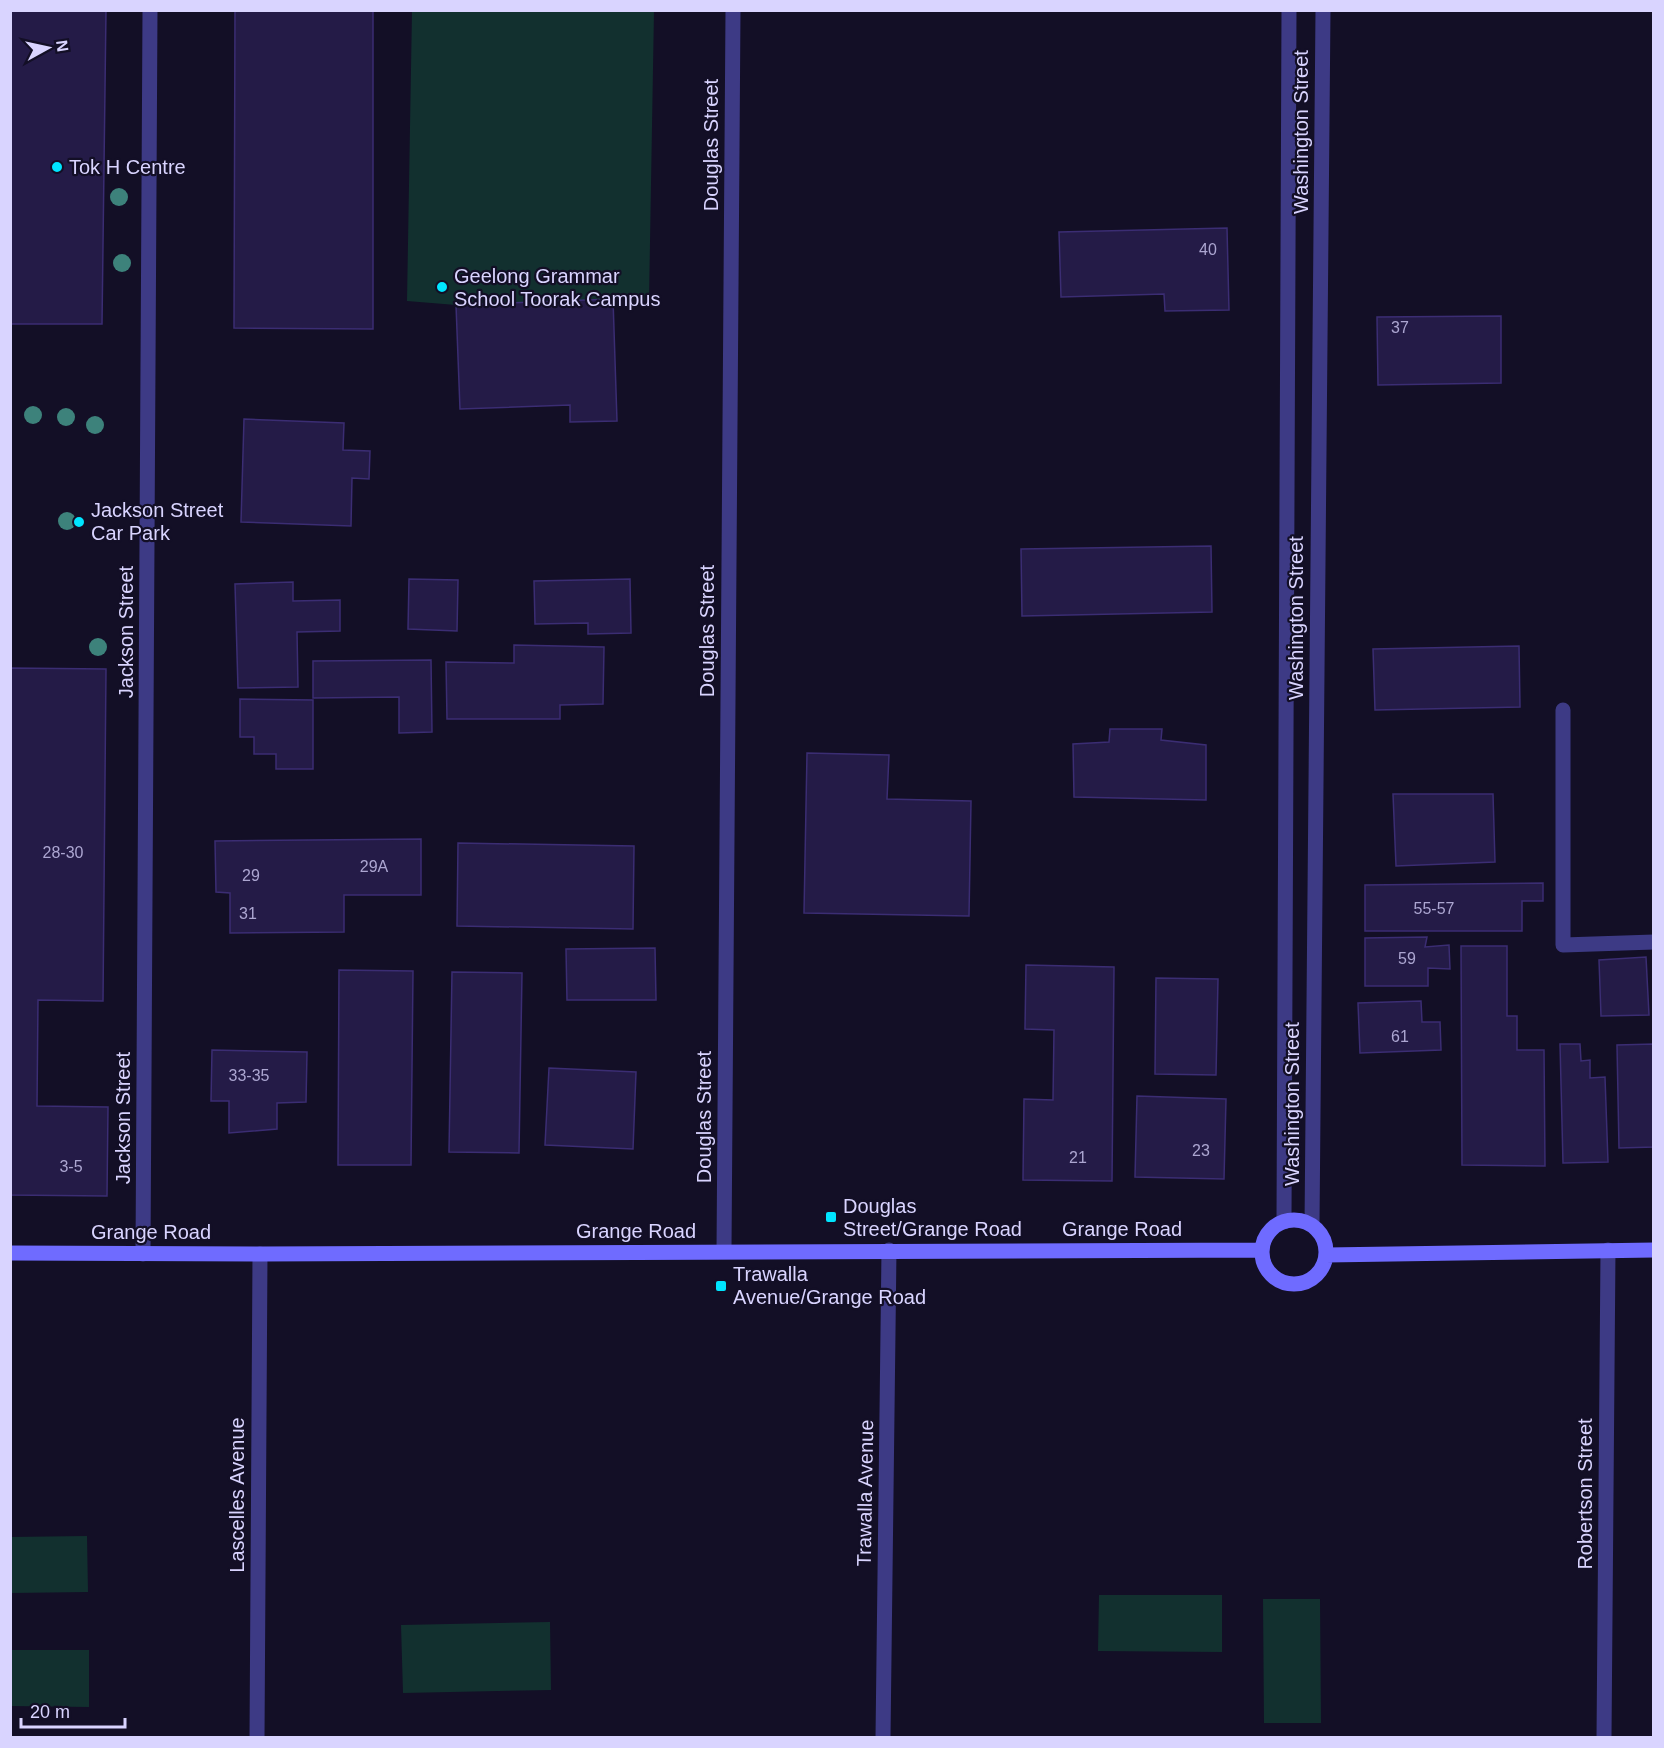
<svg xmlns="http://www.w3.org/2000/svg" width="1664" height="1748" font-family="Helvetica,sans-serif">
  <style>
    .green { fill: #12302f }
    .building { fill: #241b47; stroke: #3b2d73; stroke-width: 1.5 }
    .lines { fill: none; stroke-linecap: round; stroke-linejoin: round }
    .lane { stroke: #3d3a85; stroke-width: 15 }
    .street { stroke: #3d3a85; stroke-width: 15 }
    .secondary { stroke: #6f6bff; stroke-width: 15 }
    .tree { fill: #3d827b }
    .poi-dot { fill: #00e5ff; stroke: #130f26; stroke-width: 2 }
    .labels { text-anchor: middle; stroke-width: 4.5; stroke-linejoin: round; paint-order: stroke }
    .number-label { font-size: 16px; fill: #aca6d1 }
    .street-label { font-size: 20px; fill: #d9d4ff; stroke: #130f26 }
    .poi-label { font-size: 20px; fill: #d9d4ff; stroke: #130f26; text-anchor: start }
  </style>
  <rect width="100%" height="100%" fill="#130f26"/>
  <path class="green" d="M 412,11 L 654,11 L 649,301 L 613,299 L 456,305 L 407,301 Z
    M 87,1536 L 88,1592 L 11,1593 L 11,1537 Z
    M 1099,1595 L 1222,1595 L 1222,1652 L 1098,1651 Z
    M 1263,1599 L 1320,1599 L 1321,1723 L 1264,1723 Z
    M 550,1622 L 551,1690 L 403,1693 L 401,1625 Z
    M 11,1650 L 89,1650 L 89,1707 L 11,1706 Z"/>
  <path class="building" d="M 10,10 L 106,10 L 102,324 L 10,324 Z
    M 235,10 L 373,10 L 373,329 L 234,328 Z
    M 1227,228 L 1229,310 L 1165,311 L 1164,294 L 1061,297 L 1059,232 Z
    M 613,299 L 617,421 L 570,422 L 570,405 L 460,409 L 456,305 Z
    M 1501,316 L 1501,383 L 1378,385 L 1377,317 Z
    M 244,419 L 344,423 L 343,450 L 370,451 L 369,479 L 352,478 L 351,526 L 241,522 Z
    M 1211,546 L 1212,612 L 1022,616 L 1021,549 Z
    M 409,579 L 458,580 L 457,631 L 408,629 Z
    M 630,579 L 631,633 L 588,634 L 588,623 L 535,624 L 534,581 Z
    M 293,582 L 293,601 L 340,600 L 340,631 L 297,632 L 298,687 L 238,688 L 235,584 Z
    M 514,645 L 604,647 L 603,704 L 560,705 L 560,719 L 447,719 L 446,662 L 514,663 Z
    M 1519,646 L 1520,707 L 1375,710 L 1373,649 Z
    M 431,660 L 432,732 L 399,733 L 399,697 L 313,698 L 313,661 Z
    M 10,668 L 106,669 L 103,1001 L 38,1000 L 37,1106 L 108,1107 L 107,1196 L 10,1195 Z
    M 240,699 L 313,700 L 313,769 L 276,769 L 276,754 L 254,754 L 254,737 L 240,737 Z
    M 1110,729 L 1162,729 L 1161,740 L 1206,745 L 1206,800 L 1074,797 L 1073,744 L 1109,742 Z
    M 807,753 L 889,755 L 887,799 L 971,801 L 969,916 L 804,913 Z
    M 1393,794 L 1493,794 L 1495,862 L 1396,866 Z
    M 421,839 L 421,895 L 344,895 L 344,932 L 230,933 L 230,893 L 216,892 L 215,841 Z
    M 458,843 L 634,846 L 633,929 L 457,926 Z
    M 1543,883 L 1543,901 L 1522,901 L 1522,931 L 1365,931 L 1365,885 Z
    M 1427,937 L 1425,947 L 1449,945 L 1450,969 L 1428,968 L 1428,986 L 1365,986 L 1365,938 Z
    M 1461,946 L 1507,946 L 1507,1016 L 1517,1016 L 1517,1050 L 1544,1050 L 1545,1166 L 1462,1165 Z
    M 655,948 L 656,1000 L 567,1000 L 566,949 Z
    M 1646,957 L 1649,1015 L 1601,1016 L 1599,960 Z
    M 1026,965 L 1114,967 L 1112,1181 L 1023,1180 L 1024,1099 L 1053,1100 L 1054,1030 L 1025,1029 Z
    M 339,970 L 413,971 L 411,1165 L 338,1165 Z
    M 452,972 L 522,973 L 519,1153 L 449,1152 Z
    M 1156,978 L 1218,979 L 1216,1075 L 1155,1074 Z
    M 1421,1001 L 1422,1022 L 1440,1022 L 1441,1050 L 1360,1053 L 1358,1003 Z
    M 1560,1044 L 1580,1044 L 1581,1061 L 1590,1060 L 1590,1078 L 1605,1077 L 1608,1162 L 1563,1163 Z
    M 1654,1044 L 1654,1147 L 1619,1148 L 1617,1045 Z
    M 212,1050 L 307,1052 L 306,1102 L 277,1103 L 277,1129 L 229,1133 L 229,1101 L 211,1101 Z
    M 549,1068 L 636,1072 L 633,1149 L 545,1145 Z
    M 1137,1096 L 1226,1099 L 1224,1179 L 1135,1177 Z"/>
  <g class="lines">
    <path class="lane" d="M 1563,710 L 1563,945 L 1654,942"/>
    <path class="street" d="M 1284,1222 L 1289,10
      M 1312,1225 L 1323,10
      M 724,1251 L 733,10
      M 143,1254 L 150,10
      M 257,1738 L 260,1254
      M 883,1738 L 889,1250
      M 1604,1738 L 1608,1250"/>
    <path class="secondary" d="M1262 1252a32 32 0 1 1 64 0a32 32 0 1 1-64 0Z
      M 10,1253 L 260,1254 L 1262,1250
      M 1326,1255 L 1654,1250"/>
  </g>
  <g class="tree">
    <circle cx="119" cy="197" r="9"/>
    <circle cx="122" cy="263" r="9"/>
    <circle cx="33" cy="415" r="9"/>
    <circle cx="66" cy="417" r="9"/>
    <circle cx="95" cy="425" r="9"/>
    <circle cx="67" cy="521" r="9"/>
    <circle cx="98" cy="647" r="9"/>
  </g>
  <g class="poi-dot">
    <circle cx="57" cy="167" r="6"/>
    <circle cx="442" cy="287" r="6"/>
    <circle cx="79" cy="522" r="6"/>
    <rect x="825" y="1211" width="12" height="12" rx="3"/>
    <rect x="715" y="1280" width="12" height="12" rx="3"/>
  </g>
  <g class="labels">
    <g class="number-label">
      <text x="1208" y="255">40</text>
      <text x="1400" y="333">37</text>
      <text x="63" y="858">28-30</text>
      <text x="374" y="872">29A</text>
      <text x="251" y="881">29</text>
      <text x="1434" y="914">55-57</text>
      <text x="248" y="919">31</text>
      <text x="1407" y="964">59</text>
      <text x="1400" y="1042">61</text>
      <text x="249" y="1081">33-35</text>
      <text x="1201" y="1156">23</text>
      <text x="1078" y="1163">21</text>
      <text x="71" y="1172">3-5</text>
    </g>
    <g class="street-label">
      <text transform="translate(1301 132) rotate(-90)" y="7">Washington Street</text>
      <text transform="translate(711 145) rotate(-90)" y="7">Douglas Street</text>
      <text transform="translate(1296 618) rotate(-90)" y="7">Washington Street</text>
      <text transform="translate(707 631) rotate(-90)" y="7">Douglas Street</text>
      <text transform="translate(126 632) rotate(-90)" y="7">Jackson Street</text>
      <text transform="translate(1292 1104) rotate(-90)" y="7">Washington Street</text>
      <text transform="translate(704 1117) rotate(-90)" y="7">Douglas Street</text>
      <text transform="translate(123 1118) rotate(-90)" y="7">Jackson Street</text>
      <text x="1122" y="1236">Grange Road</text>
      <text x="636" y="1238">Grange Road</text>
      <text x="151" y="1239">Grange Road</text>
      <text transform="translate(865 1493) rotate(-89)" y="7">Trawalla Avenue</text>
      <text transform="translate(1585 1494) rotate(-90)" y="7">Robertson Street</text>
      <text transform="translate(237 1495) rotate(-90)" y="7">Lascelles Avenue</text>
    </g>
    <g class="poi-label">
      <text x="69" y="174">Tok H Centre</text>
      <text x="454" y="283">Geelong Grammar<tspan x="454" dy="23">School Toorak Campus</tspan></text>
      <text x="91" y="517">Jackson Street<tspan x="91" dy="23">Car Park</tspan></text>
      <text x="843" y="1213">Douglas<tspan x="843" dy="23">Street/Grange Road</tspan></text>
      <text x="733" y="1281">Trawalla<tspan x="733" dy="23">Avenue/Grange Road</tspan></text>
    </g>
  </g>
  <rect width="1664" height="1748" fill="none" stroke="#d9d4ff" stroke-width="24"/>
  <g transform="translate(48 48) rotate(82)" stroke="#130f26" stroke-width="4.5" paint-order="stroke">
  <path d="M0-4.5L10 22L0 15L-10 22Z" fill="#d9d4ff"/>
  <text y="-9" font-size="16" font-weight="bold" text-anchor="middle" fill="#d9d4ff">N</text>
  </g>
  <path d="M21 1718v9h104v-9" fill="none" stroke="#d9d4ff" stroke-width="3"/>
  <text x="30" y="1718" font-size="18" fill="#d9d4ff" stroke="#130f26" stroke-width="4.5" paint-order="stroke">20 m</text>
</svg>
